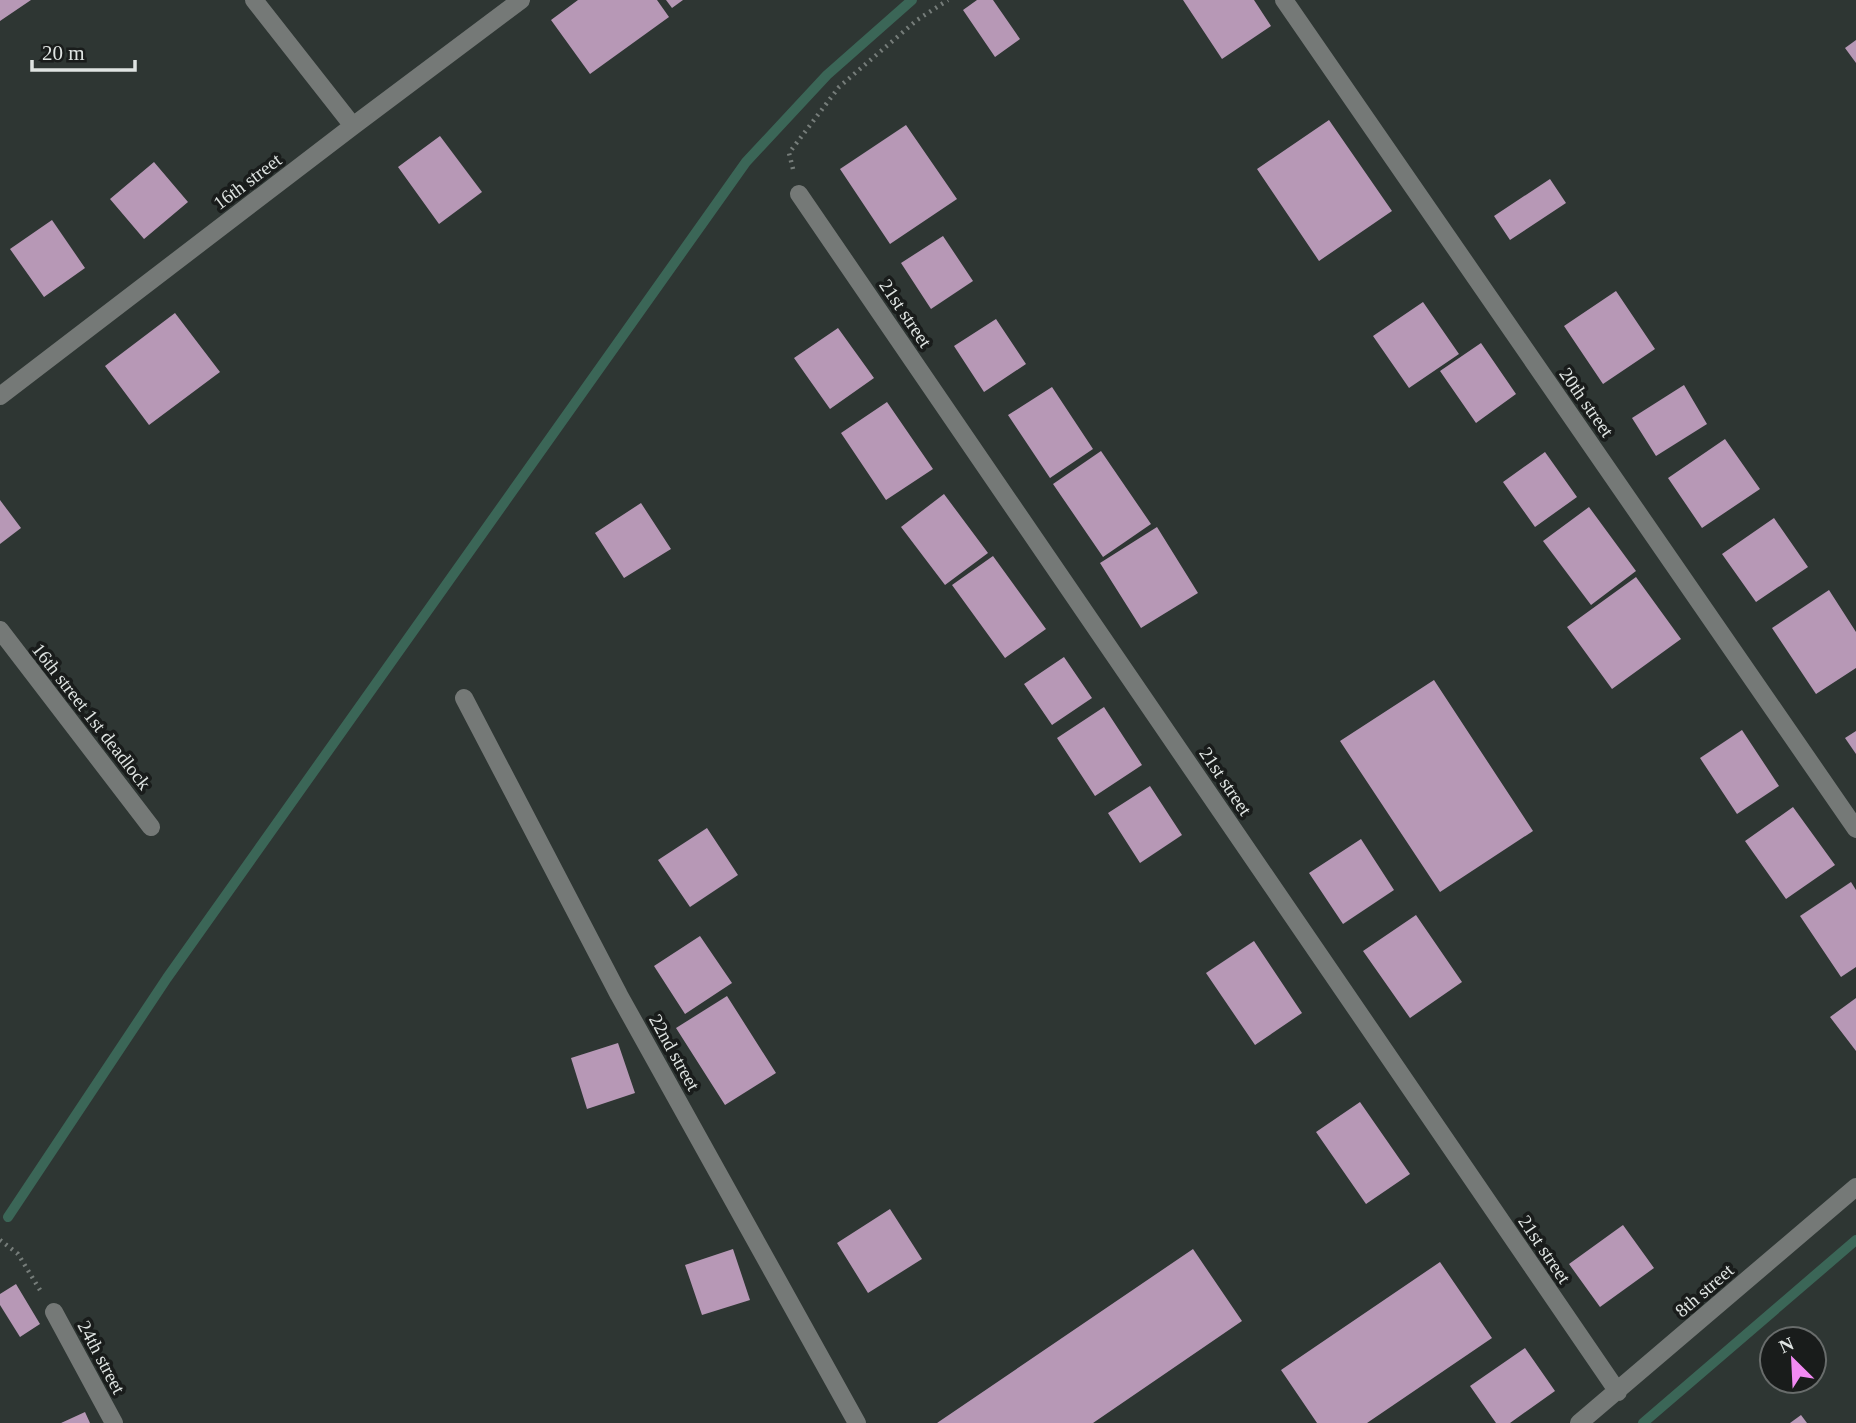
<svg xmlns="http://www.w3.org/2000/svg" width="1856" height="1423" font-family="Georgia,serif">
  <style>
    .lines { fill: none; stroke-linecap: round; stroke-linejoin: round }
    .stream { stroke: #3b6657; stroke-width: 10 }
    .building { fill: #b798b6 }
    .path { stroke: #767d7a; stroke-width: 4.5; stroke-dasharray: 2 5; stroke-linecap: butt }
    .minor { stroke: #757977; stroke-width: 18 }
    .labels { text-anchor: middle; stroke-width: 7; stroke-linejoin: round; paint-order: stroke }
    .street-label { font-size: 19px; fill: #dfe4e2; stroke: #191c1b }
  </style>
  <rect width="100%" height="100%" fill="#2e3633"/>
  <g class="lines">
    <path class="stream" d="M 8,1217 L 167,978 L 746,162 L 827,75 L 912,0
      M 1643,1423 L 1856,1240"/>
  </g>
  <path class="building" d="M 0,0 L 31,0 L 0,21 Z
    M 578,0 L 657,0 L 669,17 L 590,74 L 551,20 Z
    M 666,0 L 683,0 L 672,8 Z
    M 977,0 L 993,0 L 1020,39 L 995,57 L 963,10 Z
    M 1183,0 L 1254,0 L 1271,26 L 1222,59 Z
    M 1856,40 L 1856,63 L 1845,48 Z
    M 1329,120 L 1392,211 L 1319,261 L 1257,169 Z
    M 906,125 L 957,199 L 890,244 L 840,169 Z
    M 440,136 L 482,192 L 439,224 L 398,167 Z
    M 154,162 L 188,202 L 144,239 L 110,199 Z
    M 1550,179 L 1566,203 L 1510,240 L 1494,216 Z
    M 52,220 L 85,268 L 44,297 L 10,249 Z
    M 943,236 L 973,281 L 931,309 L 901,263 Z
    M 1616,291 L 1655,349 L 1603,384 L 1564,326 Z
    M 1423,302 L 1459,354 L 1409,388 L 1373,336 Z
    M 175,313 L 220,372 L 149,425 L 105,366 Z
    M 996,319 L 1026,364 L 984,392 L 954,346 Z
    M 838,328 L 874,378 L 830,409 L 794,358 Z
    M 1481,343 L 1516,394 L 1476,423 L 1440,371 Z
    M 1684,385 L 1707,424 L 1656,456 L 1632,418 Z
    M 1052,387 L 1093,449 L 1050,478 L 1008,415 Z
    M 887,402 L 933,469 L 886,500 L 841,433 Z
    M 1725,439 L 1760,489 L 1702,528 L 1668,478 Z
    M 1101,451 L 1151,524 L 1103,557 L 1053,484 Z
    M 1545,452 L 1577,497 L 1535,527 L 1503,482 Z
    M 944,494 L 988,553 L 945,585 L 901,527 Z
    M 0,500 L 21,528 L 0,544 Z
    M 641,503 L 671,549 L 624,578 L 595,533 Z
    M 1589,507 L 1636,571 L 1591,605 L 1543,541 Z
    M 1774,518 L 1808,567 L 1756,602 L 1722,554 Z
    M 1157,527 L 1198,593 L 1141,628 L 1100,563 Z
    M 993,556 L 1046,629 L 1005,658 L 952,585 Z
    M 1636,577 L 1681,639 L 1612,689 L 1567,627 Z
    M 1829,590 L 1856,632 L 1856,668 L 1816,694 L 1772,628 Z
    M 1064,657 L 1092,698 L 1052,725 L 1024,684 Z
    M 1434,680 L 1533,831 L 1440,892 L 1340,741 Z
    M 1104,707 L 1142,765 L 1095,796 L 1057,738 Z
    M 1742,730 L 1779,786 L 1737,814 L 1700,758 Z
    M 1856,731 L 1856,754 L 1845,738 Z
    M 1150,786 L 1182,835 L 1140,863 L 1108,813 Z
    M 1793,807 L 1835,865 L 1786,899 L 1745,841 Z
    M 707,828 L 738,875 L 690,907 L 658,860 Z
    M 1361,839 L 1394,890 L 1343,924 L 1309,873 Z
    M 1851,882 L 1856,890 L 1856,967 L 1841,977 L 1800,916 Z
    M 1416,915 L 1462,982 L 1410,1018 L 1363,951 Z
    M 700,936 L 732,983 L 685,1014 L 654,966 Z
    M 1254,941 L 1302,1013 L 1255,1045 L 1206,973 Z
    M 727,996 L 776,1073 L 725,1105 L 676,1028 Z
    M 1856,998 L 1856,1051 L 1830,1017 Z
    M 618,1043 L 635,1093 L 587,1109 L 571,1058 Z
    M 1360,1102 L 1410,1174 L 1366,1204 L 1316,1132 Z
    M 890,1209 L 922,1259 L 868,1293 L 837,1243 Z
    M 1623,1225 L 1654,1268 L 1600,1307 L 1569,1264 Z
    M 733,1249 L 750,1300 L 702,1315 L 685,1265 Z
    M 1193,1249 L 1242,1321 L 1093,1423 L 937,1423 Z
    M 1440,1262 L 1492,1338 L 1367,1423 L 1317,1423 L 1281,1370 Z
    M 16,1284 L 40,1324 L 20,1337 L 0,1305 L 0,1294 Z
    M 1525,1348 L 1555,1391 L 1510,1423 L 1496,1423 L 1470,1386 Z
    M 85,1412 L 90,1423 L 61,1423 Z
    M 1801,1415 L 1807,1423 L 1790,1423 Z"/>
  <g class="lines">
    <path class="path" d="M 793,169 L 789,153 L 839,87 L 917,20 L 948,0
      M 0,1240 L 18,1254 L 40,1290"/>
    <path class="minor" d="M 254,0 L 353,126
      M 1284,0 L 1856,829
      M 799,194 L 1618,1392
      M 0,396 L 353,126 L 521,0
      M 0,630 L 151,827
      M 464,698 L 619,995 L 857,1423
      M 54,1312 L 114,1423
      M 1579,1423 L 1856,1187"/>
  </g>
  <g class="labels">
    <g class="street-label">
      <text transform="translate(247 181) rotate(-37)" y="7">16th street</text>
      <text transform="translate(906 313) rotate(56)" y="7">21st street</text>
      <text transform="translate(1587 402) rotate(55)" y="7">20th street</text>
      <text transform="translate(92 716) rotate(52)" y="7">16th street 1st deadlock</text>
      <text transform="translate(1226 781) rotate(56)" y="7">21st street</text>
      <text transform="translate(675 1052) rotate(61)" y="7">22nd street</text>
      <text transform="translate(1545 1249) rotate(56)" y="7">21st street</text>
      <text transform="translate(1704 1290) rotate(-41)" y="7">8th street</text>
      <text transform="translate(102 1357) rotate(62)" y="7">24th street</text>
    </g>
  </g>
  <g transform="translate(1793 1360) rotate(336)"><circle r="33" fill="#191c1b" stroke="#686c6b" stroke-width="2"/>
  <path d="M0-5L12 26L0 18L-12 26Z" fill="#f28af3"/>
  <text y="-10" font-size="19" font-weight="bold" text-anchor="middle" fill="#dfe4e2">N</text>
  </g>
  <path d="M32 60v10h103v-10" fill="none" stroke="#dfe4e2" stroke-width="3.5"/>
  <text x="42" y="60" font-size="21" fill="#dfe4e2" stroke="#191c1b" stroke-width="5" paint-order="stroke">20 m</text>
</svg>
